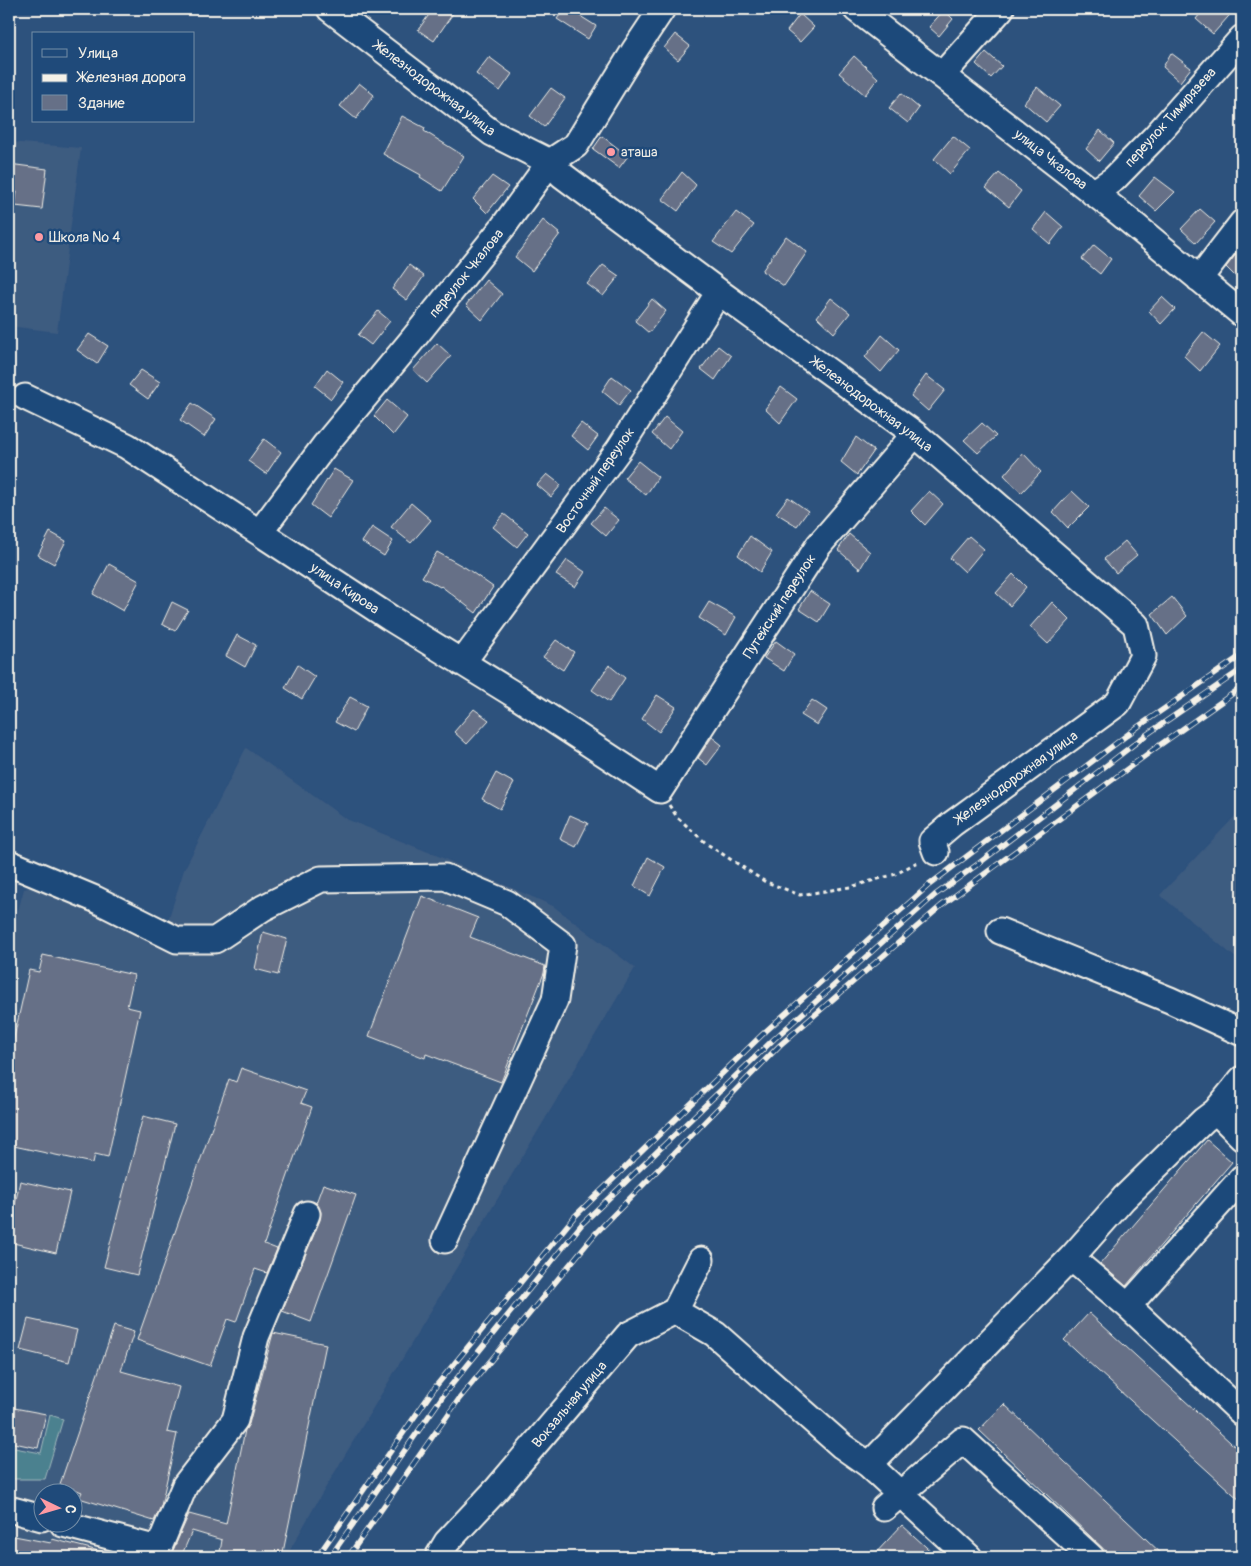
<svg xmlns="http://www.w3.org/2000/svg" width="1251" height="1566" font-family="Pangolin,sans-serif">
  <style>
    .built { fill: #3e5b80; fill-rule: evenodd }
    .green { fill: #4c818f; stroke: #a0b9bc }
    .building { fill: #667087; stroke: #f4f1e8 }
    .lines { fill: none; stroke-linecap: round; stroke-linejoin: round }
    .minor-casing { stroke: #f4f1e8; stroke-width: 29 }
    .path { stroke: #f4f1e8; stroke-width: 3; stroke-dasharray: 4 4; stroke-linecap: butt }
    .minor { stroke: #1f4a7a; stroke-width: 25 }
    .rail-casing { stroke: #f4f1e8; stroke-width: 5.5 }
    .rail { stroke: #1f4a7a; stroke-width: 4; stroke-dasharray: 11; stroke-linecap: butt }
    .poi-dot { fill: #ff9aa2; stroke: #1f4a7a; stroke-width: 2 }
    .labels { text-anchor: middle; stroke-width: 5; stroke-linejoin: round; paint-order: stroke }
    .street-label { font-size: 14px; fill: #f4f1e8; stroke: #1f4a7a }
    .poi-label { font-size: 14px; fill: #f4f1e8; stroke: #1f4a7a; text-anchor: start }
  </style>
  <rect width="100%" height="100%" fill="#2d527d"/>
  <filter id="ink" filterUnits="userSpaceOnUse"><feTurbulence type="fractalNoise" baseFrequency=".02" numOctaves="2"/><feDisplacementMap in="SourceGraphic" scale="10" xChannelSelector="R" yChannelSelector="G"/><feConvolveMatrix kernelMatrix="1 2 1 2 8 2 1 2 1" color-interpolation-filters="sRGB"/></filter>
  <g filter="url(#ink)">
    <path class="built" d="M 9,142 L 81,148 L 57,332 L 9,326 Z
      M 246,748 L 346,819 L 438,856 L 553,906 L 635,968 L 320,1497 L 286,1557 L 9,1557 L 9,944 L 24,889 L 69,876 L 160,946 L 184,870 ZM 42,1494 L 72,1494 L 72,1524 L 42,1524 Z
      M 1242,809 L 1242,963 L 1160,895 Z"/>
    <path class="green" d="M 50,1415 L 63,1419 L 45,1479 L 9,1479 L 9,1447 L 41,1453 Z"/>
    <path class="building" d="M 433,9 L 456,9 L 434,41 L 418,30 Z
      M 564,9 L 569,9 L 596,26 L 588,39 L 557,19 Z
      M 1204,9 L 1235,9 L 1213,34 L 1196,19 Z
      M 944,10 L 953,19 L 939,36 L 929,27 Z
      M 800,14 L 814,27 L 800,42 L 787,31 Z
      M 675,34 L 690,46 L 678,60 L 664,48 Z
      M 986,52 L 1002,66 L 991,78 L 976,64 Z
      M 1171,53 L 1191,68 L 1180,82 L 1163,67 Z
      M 854,56 L 878,78 L 865,95 L 839,73 Z
      M 489,57 L 512,74 L 500,91 L 476,74 Z
      M 359,83 L 374,95 L 356,119 L 340,106 Z
      M 1037,87 L 1060,106 L 1046,122 L 1024,103 Z
      M 551,88 L 565,98 L 544,127 L 530,116 Z
      M 901,93 L 919,108 L 908,123 L 889,108 Z
      M 402,116 L 425,128 L 424,131 L 464,156 L 442,191 L 420,177 L 421,175 L 383,154 Z
      M 1100,130 L 1114,143 L 1099,161 L 1086,149 Z
      M 602,136 L 628,156 L 619,168 L 593,149 Z
      M 953,136 L 970,150 L 950,174 L 934,159 Z
      M 9,164 L 47,169 L 42,209 L 15,206 L 17,192 L 9,191 Z
      M 682,172 L 696,185 L 678,211 L 662,199 Z
      M 999,173 L 1021,191 L 1009,207 L 986,188 Z
      M 492,176 L 508,187 L 487,213 L 473,199 Z
      M 1155,177 L 1175,192 L 1156,211 L 1139,196 Z
      M 1200,209 L 1215,222 L 1196,243 L 1181,229 Z
      M 736,212 L 754,225 L 731,254 L 713,242 Z
      M 1046,212 L 1063,227 L 1050,244 L 1033,229 Z
      M 543,220 L 560,234 L 532,271 L 515,257 Z
      M 786,236 L 807,252 L 784,286 L 762,271 Z
      M 1094,245 L 1111,259 L 1100,274 L 1082,259 Z
      M 1242,247 L 1242,283 L 1226,267 Z
      M 409,265 L 424,276 L 407,300 L 392,289 Z
      M 603,265 L 619,276 L 603,296 L 587,284 Z
      M 486,280 L 502,294 L 482,320 L 466,305 Z
      M 1162,297 L 1175,309 L 1161,324 L 1149,311 Z
      M 831,298 L 850,313 L 834,333 L 817,317 Z
      M 652,299 L 666,311 L 649,333 L 635,321 Z
      M 378,311 L 390,321 L 371,345 L 358,335 Z
      M 1203,332 L 1220,346 L 1200,371 L 1184,356 Z
      M 89,334 L 108,346 L 97,364 L 77,350 Z
      M 882,335 L 899,350 L 881,372 L 865,357 Z
      M 437,343 L 451,356 L 427,383 L 413,370 Z
      M 718,346 L 731,356 L 715,380 L 701,369 Z
      M 327,369 L 343,382 L 331,399 L 315,386 Z
      M 141,370 L 160,382 L 148,399 L 129,385 Z
      M 926,375 L 945,390 L 928,411 L 911,396 Z
      M 612,376 L 631,390 L 619,405 L 602,391 Z
      M 781,387 L 797,399 L 780,423 L 765,409 Z
      M 387,400 L 407,417 L 393,435 L 374,416 Z
      M 192,403 L 216,419 L 204,437 L 180,420 Z
      M 665,417 L 682,431 L 669,449 L 652,434 Z
      M 581,423 L 598,436 L 588,450 L 571,436 Z
      M 982,423 L 996,436 L 978,453 L 964,440 Z
      M 856,437 L 874,451 L 857,475 L 841,462 Z
      M 264,439 L 281,452 L 266,474 L 248,461 Z
      M 1023,453 L 1041,472 L 1021,493 L 1004,475 Z
      M 638,461 L 658,477 L 646,495 L 624,478 Z
      M 334,469 L 353,480 L 328,518 L 311,505 Z
      M 547,474 L 561,485 L 551,497 L 537,485 Z
      M 929,491 L 943,504 L 925,525 L 911,511 Z
      M 1072,491 L 1089,507 L 1068,528 L 1053,512 Z
      M 788,497 L 808,511 L 797,526 L 776,513 Z
      M 411,503 L 431,520 L 411,543 L 391,527 Z
      M 604,508 L 619,520 L 606,536 L 591,523 Z
      M 504,514 L 528,533 L 517,547 L 493,527 Z
      M 372,527 L 393,541 L 384,556 L 362,542 Z
      M 50,532 L 66,541 L 54,564 L 38,555 Z
      M 849,534 L 870,552 L 860,569 L 838,550 Z
      M 750,536 L 772,552 L 760,572 L 738,555 Z
      M 969,536 L 984,549 L 965,572 L 950,558 Z
      M 1125,541 L 1137,555 L 1116,573 L 1104,559 Z
      M 437,552 L 466,568 L 493,587 L 476,613 L 441,586 L 440,587 L 422,577 Z
      M 567,560 L 585,572 L 575,587 L 556,575 Z
      M 109,564 L 139,581 L 123,611 L 93,594 Z
      M 1013,574 L 1026,587 L 1010,606 L 996,593 Z
      M 810,591 L 830,604 L 819,622 L 799,609 Z
      M 1172,597 L 1187,616 L 1167,635 L 1152,614 Z
      M 172,602 L 188,610 L 175,631 L 162,624 Z
      M 709,602 L 736,617 L 726,635 L 699,618 Z
      M 1052,602 L 1070,620 L 1048,644 L 1030,627 Z
      M 237,635 L 256,645 L 245,667 L 226,656 Z
      M 556,640 L 574,652 L 563,670 L 543,657 Z
      M 776,641 L 794,654 L 784,671 L 764,658 Z
      M 298,665 L 315,677 L 302,699 L 285,688 Z
      M 609,665 L 625,678 L 609,702 L 592,690 Z
      M 657,695 L 676,707 L 659,732 L 642,719 Z
      M 350,697 L 367,706 L 354,732 L 335,722 Z
      M 812,700 L 827,710 L 817,725 L 801,715 Z
      M 474,709 L 489,720 L 467,744 L 454,732 Z
      M 712,737 L 722,745 L 707,765 L 698,758 Z
      M 496,773 L 514,783 L 500,809 L 482,799 Z
      M 570,815 L 588,823 L 576,847 L 560,839 Z
      M 648,857 L 665,867 L 650,896 L 634,886 Z
      M 422,896 L 478,918 L 470,937 L 545,966 L 544,973 L 501,1082 L 426,1054 L 425,1058 L 369,1036 Z
      M 263,932 L 287,939 L 278,975 L 255,969 Z
      M 43,955 L 134,975 L 127,1007 L 140,1010 L 108,1157 L 95,1154 L 93,1163 L 9,1145 L 9,1060 L 29,970 L 39,972 Z
      M 241,1068 L 306,1091 L 301,1103 L 312,1107 L 264,1244 L 277,1249 L 267,1273 L 255,1269 L 236,1322 L 227,1319 L 210,1366 L 137,1340 L 229,1079 L 236,1082 Z
      M 143,1116 L 175,1124 L 137,1275 L 104,1267 Z
      M 1207,1140 L 1232,1162 L 1126,1286 L 1100,1264 Z
      M 20,1181 L 70,1192 L 56,1253 L 9,1242 L 9,1232 Z
      M 323,1184 L 356,1195 L 311,1322 L 282,1311 L 320,1220 L 321,1212 L 316,1203 Z
      M 1089,1313 L 1242,1453 L 1242,1502 L 1064,1340 Z
      M 28,1319 L 77,1330 L 69,1362 L 20,1350 Z
      M 114,1326 L 134,1332 L 121,1371 L 179,1387 L 167,1432 L 177,1434 L 161,1506 L 154,1521 L 79,1498 L 82,1492 L 60,1484 Z
      M 273,1333 L 326,1344 L 282,1557 L 243,1557 L 220,1552 L 222,1540 L 192,1531 L 181,1557 L 170,1557 L 189,1514 L 226,1524 L 245,1430 L 249,1424 Z
      M 1004,1404 L 1165,1557 L 1112,1557 L 979,1430 Z
      M 9,1407 L 46,1414 L 38,1448 L 9,1442 Z
      M 902,1525 L 937,1557 L 872,1557 Z
      M 9,1535 L 51,1543 L 52,1539 L 107,1553 L 106,1557 L 9,1557 Z"/>
    <g class="lines">
      <g class="minor-casing">
        <path id="minor" d="M 330,9 L 492,133 L 550,162 L 562,175 L 719,292 L 915,434 L 1136,625 L 1143,656 L 1118,703 L 952,824 L 932,841 L 936,852
          M 856,9 L 1121,214 L 1242,314
          M 942,75 L 1001,9
          M 1093,193 L 1114,179 L 1154,138 L 1242,38
          M 1199,279 L 1242,223
          M 25,397 L 127,446 L 390,618 L 515,695 L 660,790 L 819,545 L 915,434
          M 260,532 L 325,445 L 413,339 L 503,227 L 550,162 L 576,145 L 634,51 L 662,9
          M 462,663 L 619,449 L 719,292
          M 9,863 L 95,899 L 177,940 L 215,940 L 263,908 L 321,879 L 445,877 L 507,903 L 563,945 L 555,1000 L 445,1240
          M 1000,931 L 1170,1000 L 1242,1033
          M 1233,1107 L 1216,1111 L 1242,1137
          M 1071,1258 L 1128,1306 L 1242,1413
          M 1128,1306 L 1242,1178
          M 675,1311 L 715,1334 L 842,1446 L 869,1465 L 969,1557
          M 869,1465 L 1071,1258 L 1124,1198 L 1204,1120 L 1216,1111 L 1242,1079
          M 884,1508 L 963,1440 L 1091,1557
          M 9,1509 L 42,1518
          M 63,1524 L 158,1549
          M 155,1557 L 185,1485 L 235,1420 L 256,1337 L 307,1214
          M 438,1557 L 447,1542 L 497,1489 L 628,1335 L 675,1311 L 701,1260"/>
      </g>
      <path class="path" d="M 669,805 L 677,817 L 707,844 L 764,881 L 800,895 L 850,887 L 896,874 L 919,861"/>
      <use href="#minor" class="minor"/>
      <g class="rail-casing">
        <path id="rail" d="M 317,1557 L 436,1386 L 574,1217 L 766,1031 L 929,885 L 1139,726 L 1242,655
          M 330,1557 L 445,1393 L 582,1224 L 774,1039 L 935,895 L 978,864 L 1146,735 L 1242,669
          M 348,1557 L 459,1399 L 595,1234 L 780,1045 L 941,906 L 1157,747 L 1242,687"/>
      </g>
      <use href="#rail" class="rail"/>
    </g>
  </g>
  <g class="poi-dot">
    <circle cx="611" cy="152" r="5"/>
    <circle cx="39" cy="237" r="5"/>
  </g>
  <g class="labels">
    <g class="street-label">
      <text transform="translate(435 88) rotate(37)" y="5">Железнодорожная улица</text>
      <text transform="translate(1170 117) rotate(-48)" y="5">переулок Тимирязева</text>
      <text transform="translate(1051 159) rotate(38)" y="5">улица Чкалова</text>
      <text transform="translate(466 273) rotate(-51)" y="5">переулок Чкалова</text>
      <text transform="translate(872 404) rotate(37)" y="5">Железнодорожная улица</text>
      <text transform="translate(595 480) rotate(-55)" y="5">Восточный переулок</text>
      <text transform="translate(345 588) rotate(34)" y="5">улица Кирова</text>
      <text transform="translate(779 606) rotate(-57)" y="5">Путейский переулок</text>
      <text transform="translate(1016 777) rotate(-36)" y="5">Железнодорожная улица</text>
      <text transform="translate(569 1404) rotate(-50)" y="5">Вокзальная улица</text>
    </g>
    <g class="poi-label">
      <text x="621" y="157">аташа</text>
      <text x="49" y="242">Школа № 4</text>
    </g>
  </g>
  <rect width="1251" height="1566" fill="none" stroke="#1f4a7a" stroke-width="30"/>
  <rect x="15" y="15" width="1221" height="1536" fill="none" stroke="#f4f1e8" stroke-width="2" filter="url(#ink)"/>
  <rect x="32" y="32" width="162" height="90" fill="#1f4a7a" stroke="#748da6"/>
  <rect x="42" y="49" width="25" height="8" fill="#1f4a7a" stroke="#748da6"/>
  <text x="78" y="58" font-size="15" fill="#f4f1e8">Улица</text>
  <rect x="42" y="74" width="25" height="8" fill="#f4f1e8" stroke="#748da6"/>
  <text x="78" y="82" font-size="15" fill="#f4f1e8">Железная дорога</text>
  <rect x="42" y="95" width="25" height="15" fill="#667087" stroke="#748da6"/>
  <text x="78" y="108" font-size="15" fill="#f4f1e8">Здание</text>
  <g transform="translate(58 1508) rotate(95)"><circle r="24" fill="#1f4a7a" stroke="#748da6"/>
  <path d="M0-4L9 19L0 12L-9 19Z" fill="#ff9aa2"/>
  <text y="-8" font-size="14" font-weight="bold" text-anchor="middle" fill="#f4f1e8">С</text>
  </g>
</svg>
